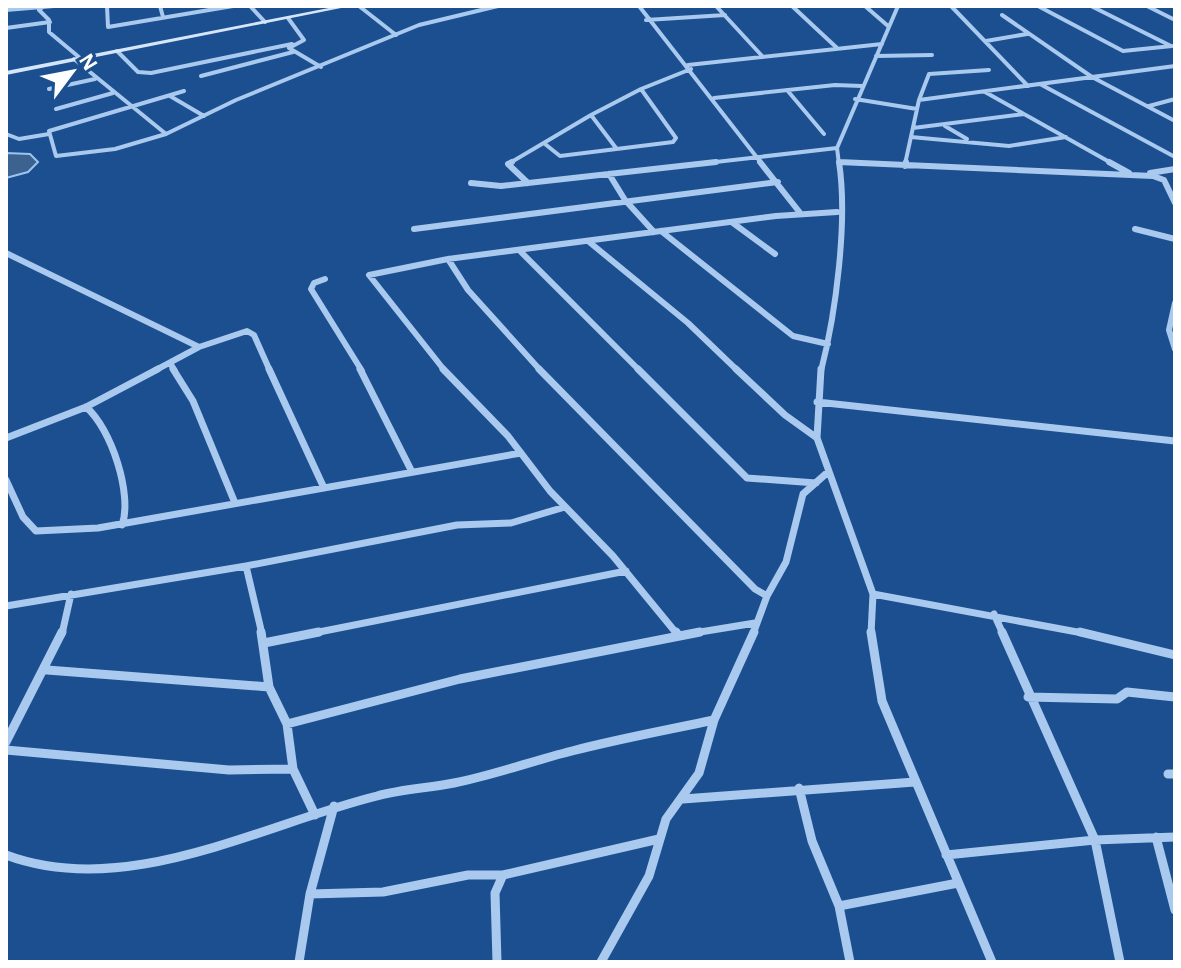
<svg xmlns="http://www.w3.org/2000/svg" width="1181" height="968" font-family="'Alegreya Sans',sans-serif">
  <style>
    .water { fill: #3c6290; stroke: #9cc4f0; stroke-width: 2 }
    .lines { fill: none; stroke-linecap: round; stroke-linejoin: round }
    .street-far3 { stroke: #a9c9ee; stroke-width: 4 }
    .street-far2 { stroke: #a9c9ee; stroke-width: 6 }
    .street-far1 { stroke: #a9c9ee; stroke-width: 7 }
    .street { stroke: #a9c9ee; stroke-width: 9 }
    .secondary { fill: #d6e6fa; fill-rule: evenodd }
  </style>
  <rect width="100%" height="100%" fill="#1b4f8f"/>
  <path class="water" d="M 6,153 L 30,154 L 38,162 L 28,172 L 6,178 Z"/>
  <g class="lines">
    <path class="street-far3" d="M 107,6 L 108,27 L 233,6
      M 160,6 L 163,17
      M 250,6 L 265,22
      M 359,6 L 396,35
      M 639,6 L 762,164
      M 716,6 L 763,57
      M 792,6 L 837,48
      M 865,6 L 888,26
      M 951,6 L 1028,86
      M 1038,6 L 1123,51 L 1172,46
      M 1091,6 L 1171,46
      M 1147,6 L 1175,20
      M 43,7 L 39,10 L 49,20 L 49,32 L 80,58
      M 6,10 L 54,6
      M 1002,15 L 1092,77 L 1175,121
      M 288,18 L 304,40 L 289,48 L 321,67
      M 646,20 L 725,15
      M 6,28 L 50,22
      M 986,41 L 1027,34
      M 117,51 L 138,72 L 151,73 L 292,44
      M 876,56 L 932,55
      M 74,59 L 166,134
      M 688,65 L 882,44
      M 201,76 L 293,52
      M 1040,84 L 1175,157
      M 49,89 L 95,79
      M 787,90 L 824,134
      M 184,91 L 49,131 L 56,156 L 115,149 L 166,134 L 236,100 L 419,25 L 498,6
      M 985,92 L 1113,164
      M 170,96 L 204,116
      M 714,98 L 835,85 L 862,86
      M 855,99 L 917,109
      M 919,100 L 1175,66
      M 1149,106 L 1175,99
      M 56,109 L 113,93
      M 945,126 L 967,139
      M 913,128 L 1024,114
      M 6,134 L 19,139 L 49,134
      M 911,137 L 1009,146 L 1066,137
      M 545,144 L 560,156 L 673,142 L 676,138 L 641,89 L 691,69
      M 616,148 L 591,115 L 641,89
      M 839,162 L 878,164
      M 508,164 L 591,115
      M 698,164 L 837,148
      M 839,164 L 837,148 L 898,6
      M 905,164 L 919,100 L 929,74 L 989,70"/>
    <path class="street-far2" d="M 512,162 L 508,164 L 528,183
      M 760,162 L 801,214
      M 839,162 L 1153,176 L 1164,180 L 1175,203
      M 1109,162 L 1129,173
      M 905,166 L 906,162
      M 1150,173 L 1175,169
      M 609,174 L 625,200 L 654,232
      M 471,183 L 501,186 L 716,162
      M 733,223 L 775,254
      M 414,229 L 778,182
      M 1135,229 L 1175,239
      M 661,231 L 793,336 L 828,344
      M 588,241 L 688,323 L 738,371
      M 519,250 L 640,371
      M 6,253 L 199,347
      M 448,259 L 468,290 L 541,371
      M 325,279 L 314,283 L 311,289 L 362,371
      M 1175,303 L 1169,330 L 1175,349
      M 170,363 L 175,371
      M 154,371 L 199,347 L 247,331 L 254,335 L 270,371
      M 445,371 L 369,275 L 448,259 L 776,216 L 837,212
      M 821,371 C 836,313 848,220 839,162"/>
    <path class="street-far1" d="M 173,369 L 193,401 L 235,503
      M 269,369 L 324,488
      M 360,369 L 412,472
      M 443,369 L 508,436 L 550,491 L 613,556 L 677,634
      M 539,369 L 755,589 L 767,596
      M 638,369 L 747,478 L 816,483
      M 736,369 L 785,415 L 817,438
      M 821,369 L 817,438 L 873,594 L 871,634
      M 817,402 L 1175,441
      M 86,407 C 111,428 133,495 122,525
      M 6,438 L 86,407 L 158,369
      M 6,480 L 23,517 L 36,531 L 98,528 L 521,453
      M 246,566 L 262,634
      M 873,594 L 1088,634
      M 6,606 L 246,566 L 457,525 L 511,523 L 565,507
      M 994,614 L 1003,634
      M 62,634 L 71,594
      M 309,634 L 626,571
      M 688,634 L 755,623
      M 753,634 L 767,596 L 786,562 L 803,494 L 828,472"/>
    <path class="street" d="M 261,632 L 269,687 L 287,724 L 293,769 L 315,815
      M 676,632 L 678,635
      M 871,632 L 882,701 L 992,962
      M 1002,632 L 1095,840 L 1120,962
      M 1080,632 L 1175,655
      M 264,643 L 319,632
      M 47,670 L 269,687
      M 1028,697 L 1117,699 L 1127,692 L 1175,697
      M 287,724 L 460,679 L 700,632
      M 6,742 L 62,632
      M 6,750 L 229,770 L 293,769
      M 1168,774 L 1175,774
      M 799,788 L 812,841 L 839,906 L 850,962
      M 683,799 L 915,782
      M 1156,837 L 1175,910
      M 6,855 C 127,900 260,825 377,796 C 402,789 429,788 454,783 C 494,775 532,761 572,751 C 618,739 667,730 714,720
      M 946,855 L 1095,840 L 1175,837
      M 310,894 L 383,892 L 468,875 L 503,875
      M 839,906 L 958,883
      M 299,962 L 310,894 L 334,806
      M 497,962 L 495,893 L 503,875 L 659,839
      M 601,962 L 649,876 L 666,819 L 699,773 L 714,720 L 754,632"/>
    <path class="secondary" d="M 339,6 L 351,6 L 6,75 L 6,71 Z"/>
  </g>
  <rect width="1181" height="968" fill="none" stroke="#ffffff" stroke-width="16"/>
  <g transform="translate(72 72) rotate(58)" stroke="#1b4f8f" stroke-width="6" paint-order="stroke">
  <path d="M0-6L14 30L0 20L-14 30Z" fill="#ffffff"/>
  <text y="-12" font-size="22" font-weight="bold" text-anchor="middle" fill="#ffffff">N</text>
  </g>
</svg>
